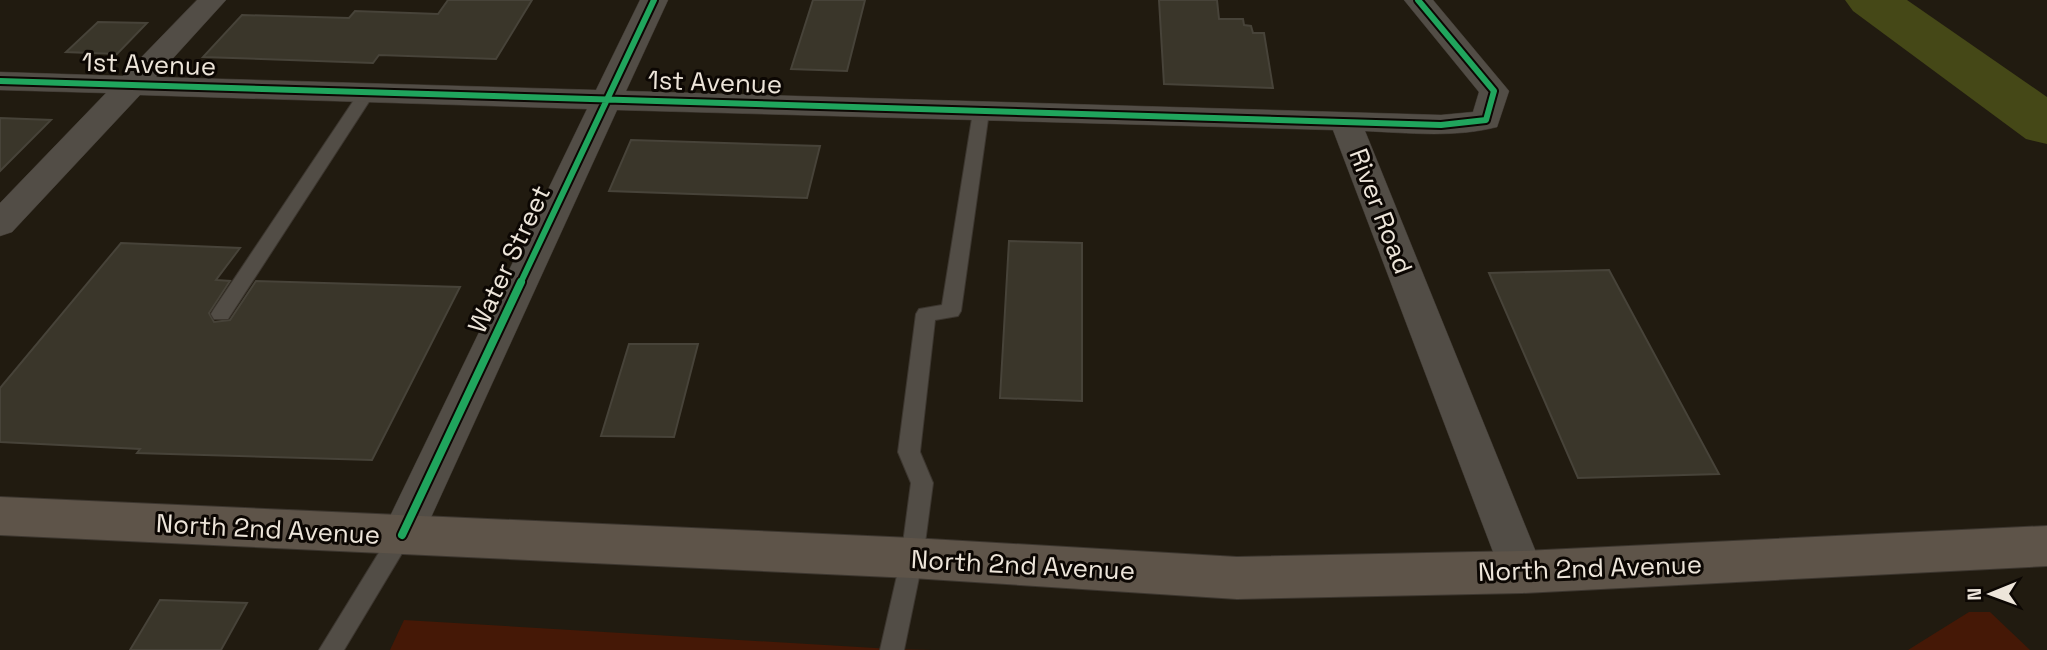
<svg xmlns="http://www.w3.org/2000/svg" width="2047" height="650" font-family="'Space Grotesk',sans-serif">
  <style>
    .green { fill: #451806 }
    .lines { fill: none; stroke-linecap: round; stroke-linejoin: round }
    .river { fill: #454817; fill-rule: evenodd }
    .building { fill: #3a362a; stroke: #474339; stroke-width: 2 }
    .service-casing { stroke: #3c362f; stroke-width: 2 }
    .minor-casing { stroke: #3c362f; stroke-width: 1 }
    .primary-casing { stroke: #3c362f; stroke-width: 2 }
    .service { fill: #524d46; fill-rule: evenodd }
    .minor { fill: #524d46; fill-rule: evenodd }
    .primary { fill: #5e5449; fill-rule: evenodd }
    .cycleway-far1-casing { stroke: #0c0703; stroke-width: 10 }
    .cycleway-casing { stroke: #0c0703; stroke-width: 12 }
    .cycleway-far1 { stroke: #20a55d; stroke-width: 6 }
    .cycleway { stroke: #20a55d; stroke-width: 8 }
    .labels { text-anchor: middle; stroke-width: 6; stroke-linejoin: round; paint-order: stroke }
    .street-label { font-size: 26px; fill: #ede5da; stroke: #0c0703 }
  </style>
  <rect width="100%" height="100%" fill="#211b10"/>
  <path class="green" d="M 1969,612 L 1990,612 L 2030,650 L 1908,650 Z
    M 404,620 L 892,649 L 932,650 L 390,650 Z"/>
  <g class="lines">
    <path class="river" d="M 1845,0 L 1907,0 L 2047,97 L 2047,144 L 2026,139 L 1853,11 Z"/>
  </g>
  <path class="building" d="M 448,0 L 532,0 L 496,59 L 379,55 L 373,63 L 203,57 L 242,15 L 349,18 L 355,11 L 438,14 Z
    M 813,0 L 865,0 L 847,71 L 791,69 Z
    M 1159,0 L 1217,0 L 1219,19 L 1243,19 L 1244,25 L 1251,26 L 1253,33 L 1264,33 L 1273,88 L 1164,84 Z
    M 98,22 L 147,23 L 117,54 L 66,52 Z
    M 0,118 L 51,120 L 0,171 Z
    M 631,140 L 820,146 L 807,198 L 609,191 Z
    M 1009,241 L 1082,243 L 1082,401 L 1000,398 Z
    M 121,243 L 240,248 L 216,280 L 230,281 L 209,313 L 214,322 L 230,320 L 256,281 L 460,287 L 372,460 L 137,453 L 140,449 L 0,442 L 0,388 Z
    M 1609,270 L 1719,474 L 1578,478 L 1489,273 Z
    M 629,344 L 698,344 L 674,437 L 601,436 Z
    M 160,600 L 247,603 L 221,650 L 130,650 Z"/>
  <g class="lines">
    <g class="service-casing">
      <path id="service" d="M 368,86 L 376,91 L 228,319 L 214,319 L 211,314 L 214,309 L 362,88 Z
        M 981,107 L 989,112 L 961,311 L 958,316 L 935,320 L 920,452 L 933,483 L 923,558 L 904,650 L 880,650 L 901,558 L 911,483 L 898,452 L 916,314 L 919,309 L 942,305 L 973,112 Z
        M 402,525 L 410,528 L 413,535 L 344,650 L 319,650 L 394,528 Z"/>
    </g>
    <g class="minor-casing">
      <path id="minor" d="M 197,0 L 226,0 L 156,77 L 596,90 L 640,0 L 668,0 L 626,91 L 1441,115 L 1473,112 L 1479,92 L 1404,0 L 1433,0 L 1509,91 L 1497,127 C 1454,138 1409,133 1365,131 L 1544,572 L 1538,586 L 1522,592 L 1506,586 L 1333,130 L 617,110 L 417,548 L 402,554 L 387,548 L 381,535 L 587,109 L 140,95 L 12,232 L 0,236 L 0,203 L 106,93 L 0,90 L 0,72 L 123,76 Z"/>
    </g>
    <g class="primary-casing">
      <path id="primary" d="M 0,497 L 912,538 L 1237,557 L 1522,551 L 2047,526 L 2047,566 L 1522,593 L 1237,599 L 912,578 L 0,535 Z"/>
    </g>
    <use href="#service" class="service"/>
    <use href="#minor" class="minor"/>
    <use href="#primary" class="primary"/>
    <g class="cycleway-far1-casing">
      <path id="cycleway-far1" d="M 0,81 L 1441,125 L 1486,120 L 1494,91 L 1418,0
        M 520,284 L 654,0"/>
    </g>
    <g class="cycleway-casing">
      <path id="cycleway" d="M 402,535 L 521,282"/>
    </g>
    <use href="#cycleway-far1" class="cycleway-far1"/>
    <use href="#cycleway" class="cycleway"/>
  </g>
  <g class="labels">
    <g class="street-label">
      <text transform="translate(149 64) rotate(2)" y="9">1st Avenue</text>
      <text transform="translate(715 82) rotate(2)" y="9">1st Avenue</text>
      <text transform="translate(1381 211) rotate(69)" y="9">River Road</text>
      <text transform="translate(509 259) rotate(-65)" y="9">Water Street</text>
      <text transform="translate(268 529) rotate(3)" y="9">North 2nd Avenue</text>
      <text transform="translate(1023 565) rotate(3)" y="9">North 2nd Avenue</text>
      <text transform="translate(1590 568) rotate(-2)" y="9">North 2nd Avenue</text>
    </g>
  </g>
  <g transform="translate(1991 594) rotate(269)" stroke="#0c0703" stroke-width="5" paint-order="stroke">
  <path d="M0-5L12 26L0 18L-12 26Z" fill="#ede5da"/>
  <text y="-10" font-size="19" font-weight="bold" text-anchor="middle" fill="#ede5da">N</text>
  </g>
</svg>
